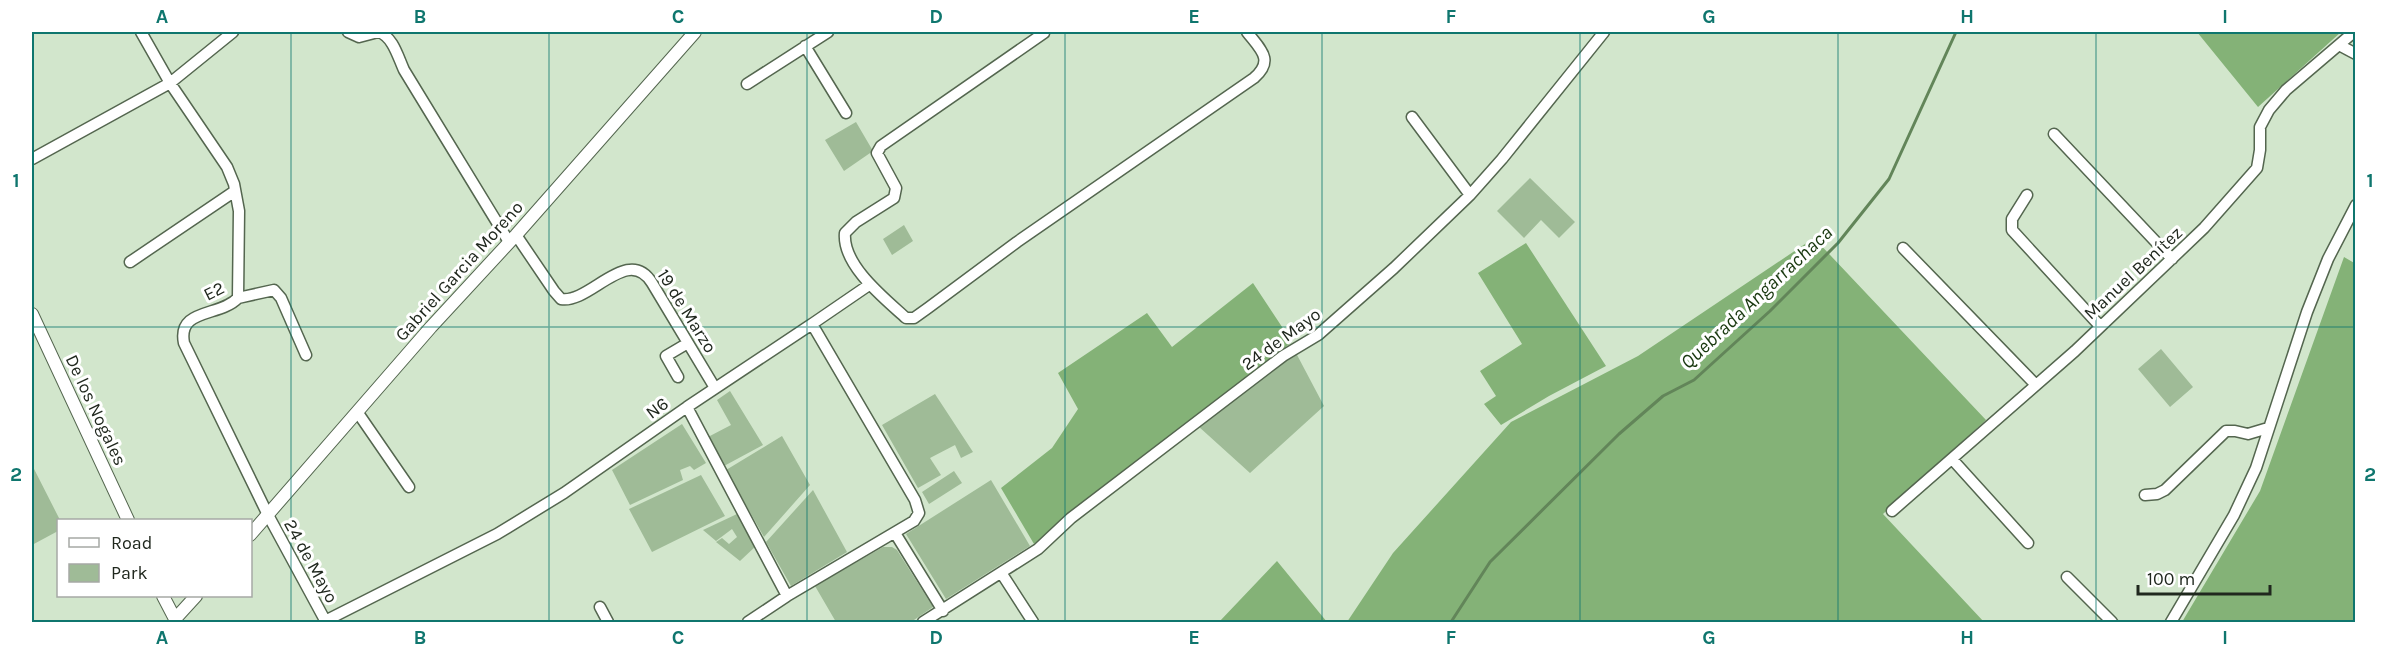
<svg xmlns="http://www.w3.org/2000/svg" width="2387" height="654" font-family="Karla,sans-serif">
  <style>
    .green { fill: #9fbb97 }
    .forest { fill: #84b277 }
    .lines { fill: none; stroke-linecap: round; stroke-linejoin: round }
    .stream { stroke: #628559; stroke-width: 3 }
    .minor-casing { stroke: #54664f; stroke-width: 13 }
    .tertiary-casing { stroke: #54664f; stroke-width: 14 }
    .minor { stroke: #fff; stroke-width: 10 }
    .tertiary { stroke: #fff; stroke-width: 12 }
    .grid { fill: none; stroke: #0f766e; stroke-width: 1.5; stroke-opacity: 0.55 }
    .labels { text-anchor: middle; stroke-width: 6; stroke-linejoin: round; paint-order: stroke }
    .street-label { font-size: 18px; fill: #20281e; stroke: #fff }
    .water-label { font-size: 20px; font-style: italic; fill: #19380f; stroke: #fff }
    .neatline { fill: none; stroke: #0f766e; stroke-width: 2 }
    .grid-label { font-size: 20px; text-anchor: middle; font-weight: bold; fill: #0f766e }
  </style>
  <rect width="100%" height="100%" fill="#d2e6cc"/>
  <path class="green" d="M 856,122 L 873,151 L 844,171 L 825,140 Z
    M 1530,178 L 1575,222 L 1559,238 L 1541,220 L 1524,238 L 1497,211 Z
    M 904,225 L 913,241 L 892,255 L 883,239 Z
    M 2161,349 L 2193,387 L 2170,407 L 2138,369 Z
    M 1296,353 L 1324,406 L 1250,473 L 1198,426 Z
    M 730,391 L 763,445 L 724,466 L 708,437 L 731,425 L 717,400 Z
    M 935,394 L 973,452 L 961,458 L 955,445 L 930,458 L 941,475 L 918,488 L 882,425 Z
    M 682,424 L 706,463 L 694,470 L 690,466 L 680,470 L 683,480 L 630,505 L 612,470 Z
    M 782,436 L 810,485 L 764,537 L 726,470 Z
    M 32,465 L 60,520 L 58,531 L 32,545 Z
    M 954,471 L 962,483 L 929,504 L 922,492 Z
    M 701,475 L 725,516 L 652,552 L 629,509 Z
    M 991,480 L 1030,546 L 946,599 L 906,534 Z
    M 813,490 L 847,552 L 791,586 L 766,542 Z
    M 737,514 L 757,545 L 740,561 L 716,542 L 722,538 L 729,544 L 737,537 L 732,529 L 716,541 L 703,530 Z
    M 883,547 L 892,547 L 897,550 L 933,607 L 911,622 L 836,622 L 815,586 Z"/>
  <path class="forest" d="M 2197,32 L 2341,32 L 2258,107 Z
    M 1814,238 L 1986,420 L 1883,514 L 1984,622 L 1347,622 L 1393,553 L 1511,422 L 1638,356 Z
    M 1526,243 L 1606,366 L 1549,396 L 1501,425 L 1484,404 L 1496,396 L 1480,371 L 1522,344 L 1478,273 Z
    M 2344,257 L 2356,264 L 2355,622 L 2182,622 L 2260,491 Z
    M 1253,283 L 1292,342 L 1034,544 L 1001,488 L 1052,448 L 1078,409 L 1058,373 L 1147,313 L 1172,347 Z
    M 1277,561 L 1327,622 L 1219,622 Z"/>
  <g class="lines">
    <path class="stream" d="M 1451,622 L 1490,562 L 1619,434 L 1663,396 L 1694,380 L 1770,311 L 1838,243 L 1889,179 L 1956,32"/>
    <g class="minor-casing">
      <path id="minor" d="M 141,32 L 170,83 L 227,167 L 234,184 L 239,211 L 238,298 C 220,317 177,308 184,343 L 268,515 L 326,622
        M 348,32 L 359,37 L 378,32
        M 379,32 C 393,37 398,57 404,70 L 509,242
        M 1044,33 L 881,146 L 877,153 L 896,188 L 894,198 L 856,222 L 845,233 C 842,265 884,298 906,318 L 914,318 L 928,308 L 1017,242 L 1254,78 C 1275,60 1260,49 1247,32
        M 2339,45 L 2356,54
        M 805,46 L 846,113
        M 747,84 L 828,32
        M 1412,117 L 1470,195
        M 2054,134 L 2172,259
        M 32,159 L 170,83 L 233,32
        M 2027,195 L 2012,219 L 2012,230 L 2100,326
        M 516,235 L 554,291 L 561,299 C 590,304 628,244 652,283 L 715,388
        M 1903,248 L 2036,385
        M 130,262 L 235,191
        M 238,298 L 274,290 L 281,298 L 306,355
        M 812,324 L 869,285
        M 678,377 L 666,356 L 688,343
        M 687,407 L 787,596
        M 358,413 L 409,487
        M 1952,459 L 2028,543
        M 2145,495 L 2157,494 L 2165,490 L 2226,431 L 2235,431 L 2248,434 L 2268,428
        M 1892,511 L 2075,351 L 2204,228 L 2257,168 L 2260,150 L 2260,127 L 2269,110 L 2286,90 L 2354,32
        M 895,533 L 943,611
        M 1002,574 L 1033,622
        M 2067,577 L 2112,622
        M 600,607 L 608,622
        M 325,621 L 497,534 L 564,493 L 687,407 L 812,324 L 915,500 L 919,513 L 914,521 L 787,596 L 748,622
        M 923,622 L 1038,549 L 1071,518 L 1283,356 L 1318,335 L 1394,268 L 1470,195 L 1502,159 L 1604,32
        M 2171,622 L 2234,515 L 2256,468 L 2307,312 L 2328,259 L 2356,205"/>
    </g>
    <g class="tertiary-casing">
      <path id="tertiary" d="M 32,314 L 128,520
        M 250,535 L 431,327 L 516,235 L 695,32
        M 163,596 L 175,619 L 196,596"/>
    </g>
    <use href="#minor" class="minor"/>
    <use href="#tertiary" class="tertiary"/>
  </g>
  <path class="grid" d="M 291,32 L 291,622M 549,32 L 549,622M 807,32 L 807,622M 1065,32 L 1065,622M 1322,32 L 1322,622M 1580,32 L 1580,622M 1838,32 L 1838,622M 2096,32 L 2096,622M 32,327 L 2356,327"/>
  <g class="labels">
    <g class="street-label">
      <text transform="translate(459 271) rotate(-48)" y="6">Gabriel Garcia Moreno</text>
      <text transform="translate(2133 273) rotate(-43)" y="6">Manuel Benítez</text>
      <text transform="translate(214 291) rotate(-27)" y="6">E2</text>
      <text transform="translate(687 311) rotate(58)" y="6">19 de Marzo</text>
      <text transform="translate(1281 339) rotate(-36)" y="6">24 de Mayo</text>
      <text transform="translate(657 408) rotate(-37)" y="6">N6</text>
      <text transform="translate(96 410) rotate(65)" y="6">De los Nogales</text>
      <text transform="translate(311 561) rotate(61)" y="6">24 de Mayo</text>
    </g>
    <g class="water-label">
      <text transform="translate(1756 297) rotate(-43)" y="7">Quebrada Angarrachaca</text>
    </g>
  </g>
  <rect width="2387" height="654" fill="none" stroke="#ffffff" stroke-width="66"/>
  <rect x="57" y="519" width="195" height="78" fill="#ffffff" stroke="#a6a9a5" stroke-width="1.5"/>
  <rect x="69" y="538" width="30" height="9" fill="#ffffff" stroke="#a6a9a5" stroke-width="1.5"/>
  <text x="111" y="549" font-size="18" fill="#20281e">Road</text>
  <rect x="69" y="564" width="30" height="18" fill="#9fbb97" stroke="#a6a9a5" stroke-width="1.5"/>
  <text x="111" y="579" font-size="18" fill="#20281e">Park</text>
  <path d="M2138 585v9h132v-9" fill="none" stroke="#20281e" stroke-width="3"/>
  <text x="2147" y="585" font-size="18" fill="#20281e" stroke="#ffffff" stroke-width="4.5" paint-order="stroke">100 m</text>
  <rect x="33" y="33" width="2321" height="588" class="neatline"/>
  <g class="grid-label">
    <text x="162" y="23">A</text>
    <text x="420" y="23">B</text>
    <text x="678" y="23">C</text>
    <text x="936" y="23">D</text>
    <text x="1194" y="23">E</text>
    <text x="1451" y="23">F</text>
    <text x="1709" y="23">G</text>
    <text x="1967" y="23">H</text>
    <text x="2225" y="23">I</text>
    <text x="16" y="187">1</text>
    <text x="2370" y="187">1</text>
    <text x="16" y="481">2</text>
    <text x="2370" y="481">2</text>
    <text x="162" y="644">A</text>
    <text x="420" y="644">B</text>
    <text x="678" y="644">C</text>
    <text x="936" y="644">D</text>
    <text x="1194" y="644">E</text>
    <text x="1451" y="644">F</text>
    <text x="1709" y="644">G</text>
    <text x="1967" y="644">H</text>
    <text x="2225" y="644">I</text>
  </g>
</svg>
